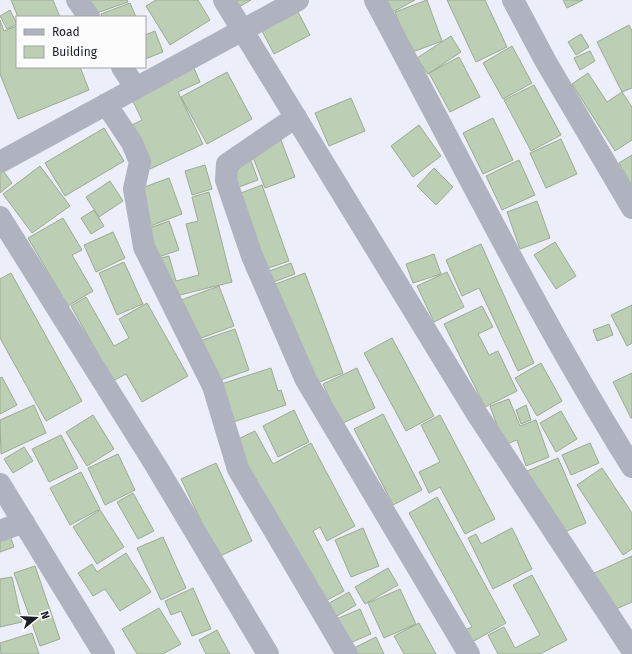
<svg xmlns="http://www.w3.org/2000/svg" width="632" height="654" font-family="'Fira Sans',sans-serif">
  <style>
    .building { fill: #bcceb3; stroke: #9bac92 }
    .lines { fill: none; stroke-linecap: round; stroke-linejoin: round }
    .minor { stroke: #afb2bf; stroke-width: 22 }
  </style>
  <rect width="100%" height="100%" fill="#eceefa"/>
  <path class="building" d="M 11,0 L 53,0 L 60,17 L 18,17 Z
    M 89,0 L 127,0 L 128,2 L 94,14 Z
    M 156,0 L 198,0 L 210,20 L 170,45 L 146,6 Z
    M 236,0 L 251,0 L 239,7 Z
    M 384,0 L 415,0 L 391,13 Z
    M 427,0 L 442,41 L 410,53 L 395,12 Z
    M 447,0 L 485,0 L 507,47 L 476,62 Z
    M 563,0 L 583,0 L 567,8 Z
    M 130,3 L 136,17 L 102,17 L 101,14 Z
    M 10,10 L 17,24 L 7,29 L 0,16 Z
    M 298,12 L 310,35 L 274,54 L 262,31 Z
    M 0,20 L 4,31 L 17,26 L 17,67 L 80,67 L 89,90 L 18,119 L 0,74 Z
    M 629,25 L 632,31 L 632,88 L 622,92 L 597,42 Z
    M 155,31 L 163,52 L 145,59 L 145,35 Z
    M 581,34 L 589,47 L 576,55 L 568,42 Z
    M 451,36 L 461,52 L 428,74 L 417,58 Z
    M 512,46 L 532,83 L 503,99 L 483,63 Z
    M 590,51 L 595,61 L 580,70 L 574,58 Z
    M 459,57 L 480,97 L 450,112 L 429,73 Z
    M 193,66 L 200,82 L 178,92 L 203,144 L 150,169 L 130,126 L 142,120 L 130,95 Z
    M 227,72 L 252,119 L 207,144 L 181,97 Z
    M 588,73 L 607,102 L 622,92 L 632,107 L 632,140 L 615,151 L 572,84 Z
    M 534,85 L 561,135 L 531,151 L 504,100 Z
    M 351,98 L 365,131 L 329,146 L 315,113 Z
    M 493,118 L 513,160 L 483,174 L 463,133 Z
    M 419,125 L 441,156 L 413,177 L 391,146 Z
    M 104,128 L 124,161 L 65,196 L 45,163 Z
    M 279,135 L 295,177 L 265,188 L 249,147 Z
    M 561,139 L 577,174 L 546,188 L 530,153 Z
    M 247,150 L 258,180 L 228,191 Z
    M 632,155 L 632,186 L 619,163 Z
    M 519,160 L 535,195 L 502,210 L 486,176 Z
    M 205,165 L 212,189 L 192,195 L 185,171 Z
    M 40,166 L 70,206 L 32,233 L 3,194 Z
    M 1,168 L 12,183 L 0,193 L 0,169 Z
    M 434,168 L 453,187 L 436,205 L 417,186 Z
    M 169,178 L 182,214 L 145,228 L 131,192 Z
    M 110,181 L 123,201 L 99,217 L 86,197 Z
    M 262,185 L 289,261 L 260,271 L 233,196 Z
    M 209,192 L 232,282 L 164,299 L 153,260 L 169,256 L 176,281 L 199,275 L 186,224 L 198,221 L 192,197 Z
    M 537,201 L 550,238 L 520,249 L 507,212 Z
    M 94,210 L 104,226 L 91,234 L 81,218 Z
    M 63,218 L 82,250 L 72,255 L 93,291 L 68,306 L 28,238 Z
    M 169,221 L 179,250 L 150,260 L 141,231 Z
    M 113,232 L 125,258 L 96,272 L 84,245 Z
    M 555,242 L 576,276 L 556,289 L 534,255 Z
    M 481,244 L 534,363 L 518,371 L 479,288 L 462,296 L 446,260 Z
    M 434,254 L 441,274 L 413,283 L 406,264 Z
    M 124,262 L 143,304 L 117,315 L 99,273 Z
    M 291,263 L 295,274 L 268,284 L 264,273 Z
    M 447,272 L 464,307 L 434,322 L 417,286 Z
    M 11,273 L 82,401 L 46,421 L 0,338 L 0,279 Z
    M 305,273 L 343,373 L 312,385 L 273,285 Z
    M 219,286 L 234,326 L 196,340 L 181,300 Z
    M 86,297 L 114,346 L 129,338 L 119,319 L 147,303 L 188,376 L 142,402 L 126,374 L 113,381 L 71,306 Z
    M 632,305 L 632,343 L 627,346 L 611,315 Z
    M 482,306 L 493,327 L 478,334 L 489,355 L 498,351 L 517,391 L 485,407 L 444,324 Z
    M 609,324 L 613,335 L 597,341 L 593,330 Z
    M 235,329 L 249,370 L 209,384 L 194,343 Z
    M 392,338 L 434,416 L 406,431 L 364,353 Z
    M 541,363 L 562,401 L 537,416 L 515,378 Z
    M 271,368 L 278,391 L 281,390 L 286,405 L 227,424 L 215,386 Z
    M 357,368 L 375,408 L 341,424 L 323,384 Z
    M 632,373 L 632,418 L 631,418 L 613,382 Z
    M 2,377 L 17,405 L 0,414 L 0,378 Z
    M 509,399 L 520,426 L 536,420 L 549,457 L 526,466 L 517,440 L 504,445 L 490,406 Z
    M 34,405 L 46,433 L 1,454 L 0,420 Z
    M 526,405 L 531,420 L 521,424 L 516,410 Z
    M 294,410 L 309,442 L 278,457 L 263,426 Z
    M 561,411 L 577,439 L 556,452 L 540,423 Z
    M 383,414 L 422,490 L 393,505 L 354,429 Z
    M 93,415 L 114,449 L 87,466 L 66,432 Z
    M 440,415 L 495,519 L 465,534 L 440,487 L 429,493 L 419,472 L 440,462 L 421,425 Z
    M 255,431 L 273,464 L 311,443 L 355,526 L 327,541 L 320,527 L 313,531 L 344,591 L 320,604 L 234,441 Z
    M 61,435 L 78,468 L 49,482 L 32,449 Z
    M 590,443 L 599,463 L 571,475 L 562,455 Z
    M 24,447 L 33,461 L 13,473 L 4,459 Z
    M 118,454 L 135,490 L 105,505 L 88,468 Z
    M 558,458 L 586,523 L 555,536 L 527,471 Z
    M 216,463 L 252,541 L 218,557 L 181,479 Z
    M 602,468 L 632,513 L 632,549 L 623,555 L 577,485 Z
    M 81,472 L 100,509 L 70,525 L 50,488 Z
    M 133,493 L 154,531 L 138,539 L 117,502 Z
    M 437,497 L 506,623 L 472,642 L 465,630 L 472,627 L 409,513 Z
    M 100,510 L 124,547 L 97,564 L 73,527 Z
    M 363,528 L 379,566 L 351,577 L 335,540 Z
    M 512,528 L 532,569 L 493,589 L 468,538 L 476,534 L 481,544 Z
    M 8,530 L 14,547 L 0,552 L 0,533 Z
    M 163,537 L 186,588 L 161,600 L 137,548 Z
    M 126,553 L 151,592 L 120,611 L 105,589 L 93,596 L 78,573 L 92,564 L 97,572 Z
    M 632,556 L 632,602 L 607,613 L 590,575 Z
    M 35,566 L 60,639 L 40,646 L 14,573 Z
    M 388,568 L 398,585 L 365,604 L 355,587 Z
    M 532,575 L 567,640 L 540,654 L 498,654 L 488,635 L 504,627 L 515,648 L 540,635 L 513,585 Z
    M 12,577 L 22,622 L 0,627 L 0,579 Z
    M 193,588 L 211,629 L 192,636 L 181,611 L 171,615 L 165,601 Z
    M 400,589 L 416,624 L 384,638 L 368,603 Z
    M 349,592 L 356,605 L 330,620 L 322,607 Z
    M 159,608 L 181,644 L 163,654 L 137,654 L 122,629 Z
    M 360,609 L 371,634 L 345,645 L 334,620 Z
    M 419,623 L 436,654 L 404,654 L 394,636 Z
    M 217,630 L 230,654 L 206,654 L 199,640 Z
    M 32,633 L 39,654 L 1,654 L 0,643 Z
    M 376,637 L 384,654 L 352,654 L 350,650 Z"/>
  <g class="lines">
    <path class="minor" d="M 77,0 L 89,17
      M 224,0 L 477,414 L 632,650
      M 375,0 C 459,157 538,316 632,467
      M 513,0 L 546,62 L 632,208
      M 122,67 L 135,87
      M 106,104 L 132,143 L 140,162 L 134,189 L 144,247 L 213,386 L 238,469 L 347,654
      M 296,117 L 227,164 L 226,180 L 252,256 L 306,380 L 469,654
      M 0,162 L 298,0
      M 0,217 L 156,466 L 268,654
      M 0,484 L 104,654
      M 0,531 L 24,522"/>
  </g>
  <rect x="16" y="16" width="130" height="52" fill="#fcfcfc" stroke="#a2a2a6"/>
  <rect x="24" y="29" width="20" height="6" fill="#afb2bf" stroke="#a2a2a6"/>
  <text x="52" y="36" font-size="12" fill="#1a1c26">Road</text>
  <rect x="24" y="46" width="20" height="12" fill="#bcceb3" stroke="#a2a2a6"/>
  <text x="52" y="56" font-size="12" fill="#1a1c26">Building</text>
  <g transform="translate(36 618) rotate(72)" stroke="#fcfcfc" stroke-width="3" paint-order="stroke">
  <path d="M0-3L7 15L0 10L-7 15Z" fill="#1a1c26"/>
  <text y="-6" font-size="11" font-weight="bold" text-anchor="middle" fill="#1a1c26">N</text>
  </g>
</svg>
